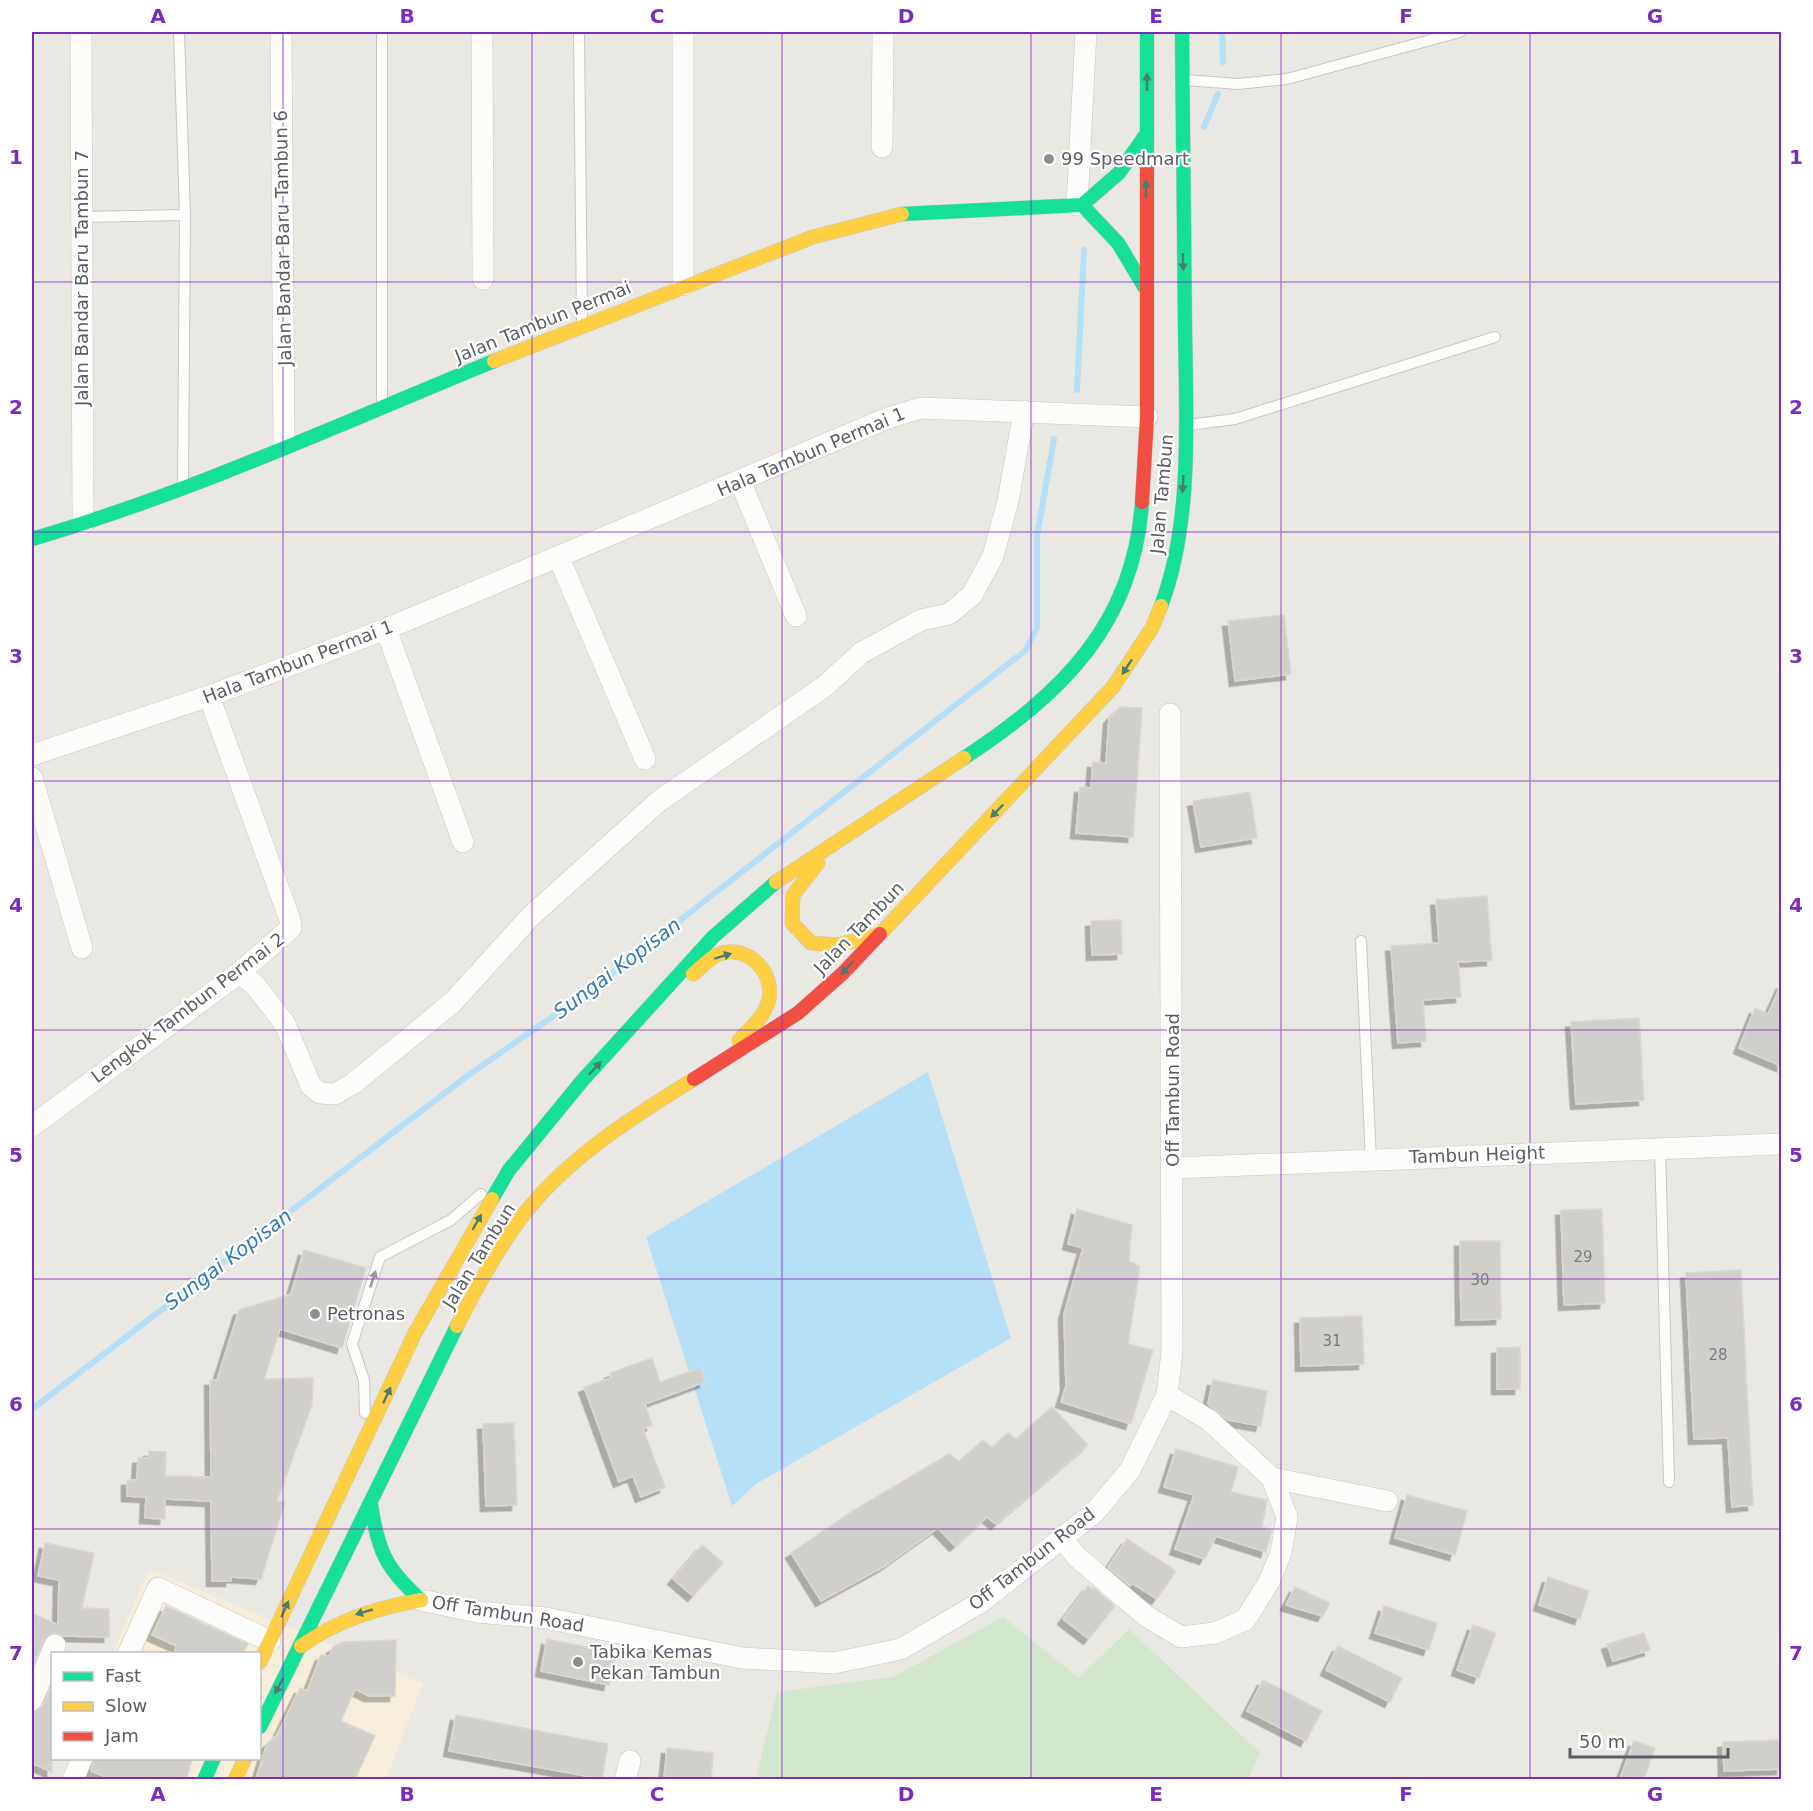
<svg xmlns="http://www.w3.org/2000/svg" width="1813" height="1811" font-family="'DejaVu Sans',sans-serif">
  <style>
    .commercial { fill: #f6eedb }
    .green { fill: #d2e7cd }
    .water { fill: #b6e0f7 }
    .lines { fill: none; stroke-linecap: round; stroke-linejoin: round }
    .stream { stroke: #b6e0f7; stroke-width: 6 }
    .building { fill: #d0cfcc; stroke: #dad7d2; stroke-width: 1.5; filter: url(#shadow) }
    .lane-casing { stroke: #c6c7c6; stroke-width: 12 }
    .street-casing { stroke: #c6c7c6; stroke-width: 22 }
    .fast-casing { stroke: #c7c7c7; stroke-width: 15 }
    .slow-casing { stroke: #c7c7c7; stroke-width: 15 }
    .jam-casing { stroke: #c7c7c7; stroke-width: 15 }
    .lane { stroke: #fcfcfb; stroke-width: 10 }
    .street { stroke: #fcfcfb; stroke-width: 21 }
    .fast { stroke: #16e098; stroke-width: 14 }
    .slow { stroke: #ffcf43; stroke-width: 14 }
    .jam { stroke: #f24e42; stroke-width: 14 }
    .oneway { fill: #487e70 }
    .oneway2 { fill: #9a9d9f }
    .grid { fill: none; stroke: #7b2cbf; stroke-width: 1.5; stroke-opacity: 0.55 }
    .poi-dot { fill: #8c8e8f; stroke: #fff; stroke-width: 2 }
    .labels { text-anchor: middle; stroke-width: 4.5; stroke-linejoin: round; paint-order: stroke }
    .number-label { font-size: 15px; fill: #787c7e }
    .poi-label { font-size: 18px; fill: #595e62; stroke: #fff; text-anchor: start }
    .street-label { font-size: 18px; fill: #595e62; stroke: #fff }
    .water-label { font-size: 20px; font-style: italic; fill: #3579ad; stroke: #fff }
    .neatline { fill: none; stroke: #7b2cbf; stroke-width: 2 }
    .grid-label { font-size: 20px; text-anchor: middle; font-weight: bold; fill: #7b2cbf }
  </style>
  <defs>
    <filter id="shadow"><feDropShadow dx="-5.5" dy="5.5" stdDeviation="0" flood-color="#0004"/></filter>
  </defs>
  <rect width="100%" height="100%" fill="#eae8e3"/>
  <path class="commercial" d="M 149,1569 L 423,1683 L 386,1779 L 60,1780 L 69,1759 L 260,1758 L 260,1654 L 113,1653 Z"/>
  <path class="green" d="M 1003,1617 L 1079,1678 L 1129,1629 L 1260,1753 L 1248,1779 L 756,1779 L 777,1692 L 893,1677 Z"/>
  <path class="water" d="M 928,1072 L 1011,1338 L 756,1484 L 732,1506 L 646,1237 Z"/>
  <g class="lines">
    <path class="stream" d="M 1222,32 L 1223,62
      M 1204,127 L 1218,94
      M 1077,390 L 1084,250
      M 32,1409 L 467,1076 L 588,992 L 1026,650 L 1037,628 L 1037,536 L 1054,439"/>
  </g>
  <path class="building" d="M 1284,615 L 1291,674 L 1235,681 L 1228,621 Z
    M 1120,707 L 1142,708 L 1133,837 L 1076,833 L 1080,787 L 1091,788 L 1093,762 L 1106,763 L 1109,718 Z
    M 1250,792 L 1257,838 L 1201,847 L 1193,801 Z
    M 1487,896 L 1492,960 L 1458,962 L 1461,997 L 1423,1000 L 1426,1041 L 1398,1043 L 1391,946 L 1439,943 L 1436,900 Z
    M 1121,920 L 1122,954 L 1092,955 L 1091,921 Z
    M 1782,983 L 1782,1066 L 1739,1048 L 1755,1008 L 1768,1014 Z
    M 1639,1018 L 1644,1100 L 1576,1104 L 1571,1022 Z
    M 1077,1209 L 1132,1225 L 1129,1261 L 1140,1267 L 1128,1344 L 1153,1350 L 1131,1424 L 1061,1402 L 1066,1386 L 1064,1314 L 1083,1248 L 1068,1244 Z
    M 1602,1209 L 1605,1303 L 1564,1305 L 1561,1210 Z
    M 1460,1241 L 1500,1241 L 1501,1319 L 1461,1320 Z
    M 304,1250 L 366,1268 L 342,1348 L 280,1329 L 264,1379 L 313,1378 L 312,1405 L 277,1501 L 285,1502 L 261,1579 L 231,1577 L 231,1581 L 212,1581 L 211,1501 L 165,1499 L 165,1519 L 145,1518 L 146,1497 L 127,1496 L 127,1480 L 137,1480 L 138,1458 L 149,1458 L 149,1451 L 166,1452 L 165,1476 L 211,1477 L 210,1380 L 217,1380 L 239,1310 L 291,1294 Z
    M 1741,1270 L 1753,1505 L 1732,1507 L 1728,1438 L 1694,1439 L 1686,1273 Z
    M 1362,1316 L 1364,1364 L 1301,1366 L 1300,1318 Z
    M 1520,1347 L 1520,1389 L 1497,1389 L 1497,1348 Z
    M 652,1358 L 660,1382 L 700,1368 L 705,1382 L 645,1404 L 652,1425 L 643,1429 L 665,1487 L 641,1497 L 633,1476 L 619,1482 L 584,1387 L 611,1378 L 610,1373 Z
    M 1213,1380 L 1267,1391 L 1261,1426 L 1228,1420 L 1208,1404 Z
    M 1052,1407 L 1088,1445 L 996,1524 L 987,1517 L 955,1546 L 938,1528 L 883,1567 L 821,1601 L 791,1553 L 851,1512 L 949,1454 L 959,1461 L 983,1440 L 992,1448 L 1008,1433 L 1016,1439 Z
    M 514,1423 L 517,1505 L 486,1506 L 483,1424 Z
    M 1176,1449 L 1238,1467 L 1231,1492 L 1267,1500 L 1262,1527 L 1272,1530 L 1266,1552 L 1216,1536 L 1205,1559 L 1175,1549 L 1194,1495 L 1164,1487 Z
    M 1407,1495 L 1467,1511 L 1455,1555 L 1395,1538 Z
    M 1127,1539 L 1176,1571 L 1157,1599 L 1132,1583 L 1130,1586 L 1108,1567 Z
    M 45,1543 L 94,1553 L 82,1608 L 109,1609 L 109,1637 L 64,1636 L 53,1633 L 44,1640 L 32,1668 L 32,1613 L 58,1625 L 59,1580 L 38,1576 Z
    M 702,1545 L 723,1563 L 693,1596 L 673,1579 Z
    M 1548,1577 L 1589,1591 L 1580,1619 L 1539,1605 Z
    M 1088,1586 L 1093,1590 L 1094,1588 L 1115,1606 L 1089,1639 L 1063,1619 Z
    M 1295,1587 L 1330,1603 L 1323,1616 L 1286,1605 Z
    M 166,1606 L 248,1644 L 243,1653 L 174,1653 L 177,1646 L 152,1635 Z
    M 1384,1606 L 1437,1623 L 1429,1650 L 1375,1633 Z
    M 1473,1625 L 1496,1633 L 1479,1678 L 1457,1670 Z
    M 1644,1633 L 1650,1650 L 1613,1661 L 1607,1644 Z
    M 547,1639 L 616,1653 L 609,1685 L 541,1671 Z
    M 396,1640 L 395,1696 L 369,1696 L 355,1689 L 341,1721 L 375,1736 L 355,1779 L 256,1779 L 267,1744 L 277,1735 L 300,1688 L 307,1691 L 321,1655 L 330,1656 L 332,1648 L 342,1642 Z
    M 1338,1646 L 1402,1678 L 1390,1702 L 1326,1670 Z
    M 1263,1680 L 1322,1711 L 1306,1741 L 1247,1711 Z
    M 52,1684 L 52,1772 L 32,1763 L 32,1712 L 39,1710 L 43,1705 Z
    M 456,1715 L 608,1744 L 602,1779 L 449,1751 Z
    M 1781,1740 L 1782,1769 L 1724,1771 L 1723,1742 Z
    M 1634,1741 L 1655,1748 L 1644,1779 L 1620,1779 Z
    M 667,1748 L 713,1753 L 711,1779 L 664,1779 Z
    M 94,1758 L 193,1758 L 186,1779 L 111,1779 L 91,1771 Z"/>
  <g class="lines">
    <g class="lane-casing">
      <path id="lane" d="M 179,32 L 185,215 L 183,484
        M 579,32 L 582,322
        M 1185,80 L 1238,84 L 1287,79 L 1460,32
        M 82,217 L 185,215
        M 382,403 L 382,32
        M 1189,425 L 1235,419 L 1495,337
        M 1361,941 L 1371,1160
        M 1660,1148 L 1669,1482
        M 365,1413 L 364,1380 L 352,1344 L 380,1257 L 451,1220 L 481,1194"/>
    </g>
    <g class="street-casing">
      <path id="street" d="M 81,32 L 83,524
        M 281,32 L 284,444
        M 482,32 L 483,279
        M 683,32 L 683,285
        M 882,147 L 883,32
        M 1077,205 L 1086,32
        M 740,481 L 796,616
        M 559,558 L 645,759
        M 386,629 L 463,842
        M 32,755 L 209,696 L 386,629 L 888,418 L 921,408 L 1147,417
        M 32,778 L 82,948
        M 239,973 L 255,985 L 285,1024 L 311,1086 L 320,1093 L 335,1094 L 354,1083 L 453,1002 L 531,916 L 659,801 L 825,686 L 861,653 L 921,620 L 949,614 L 972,595 L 993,556 L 1008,501 L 1024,411
        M 32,1126 L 239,973 L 291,928 L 290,920 L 209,696
        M 1173,1168 L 1782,1144
        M 1272,1478 L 1387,1501
        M 1062,1538 L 1077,1557 L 1146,1616 L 1181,1637 L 1215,1633 L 1245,1620 L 1269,1582 L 1281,1553 L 1287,1517 L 1272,1478 L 1209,1420 L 1167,1395
        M 421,1600 L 477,1612 L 546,1618 L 742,1658 L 834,1663 L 901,1649 L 981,1602 L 1094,1513 L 1130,1470 L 1167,1395 L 1172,1352 L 1170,714
        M 128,1654 L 158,1588 L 270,1641
        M 32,1700 L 55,1645
        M 73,1780 L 82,1758
        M 625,1780 L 630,1761"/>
    </g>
    <g class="fast-casing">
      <path id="fast" d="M 1147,32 L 1147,167
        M 902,214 L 1082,205
        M 1145,288 L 1118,243 L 1082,205 L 1119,173 L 1147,133
        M 32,539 C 190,493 342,423 494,361
        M 1161,606 C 1193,522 1186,416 1185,327 C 1184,229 1183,130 1182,32
        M 964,758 C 1061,694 1134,625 1142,502
        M 492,1199 L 509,1170 L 582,1081 L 713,937 L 776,882
        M 371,1505 C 378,1551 386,1569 421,1600
        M 260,1727 L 457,1326
        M 204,1780 L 214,1758"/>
    </g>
    <g class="slow-casing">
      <path id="slow" d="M 494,361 L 813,237 L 902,214
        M 818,863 L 793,895 L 792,923 L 811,943 L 838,945 L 877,935
        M 776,882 L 964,758
        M 880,934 L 1113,687 L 1152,628 L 1161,606
        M 693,974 C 701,968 709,958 719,954 C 748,943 777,974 768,1003 C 763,1018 750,1029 739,1040
        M 457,1326 C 477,1286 500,1244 528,1209 C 573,1154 635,1116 694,1079
        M 301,1646 C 338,1620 377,1608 421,1600
        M 260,1662 L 415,1333 L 492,1199
        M 235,1780 L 245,1758"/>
    </g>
    <g class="jam-casing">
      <path id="jam" d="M 1142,502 L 1147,417 L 1147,167
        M 694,1079 L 798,1013 L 843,973 L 880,934"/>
    </g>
    <use href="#lane" class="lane"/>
    <use href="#street" class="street"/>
    <use href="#fast" class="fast"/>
    <use href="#slow" class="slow"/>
    <use href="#jam" class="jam"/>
  </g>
  <defs><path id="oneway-solid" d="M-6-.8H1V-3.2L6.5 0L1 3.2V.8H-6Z" transform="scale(1.5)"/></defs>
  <g class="oneway">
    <use href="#oneway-solid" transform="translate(1147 82) rotate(-90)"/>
    <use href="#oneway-solid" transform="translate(1146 189) rotate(-90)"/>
    <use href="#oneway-solid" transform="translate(1183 262) rotate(89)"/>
    <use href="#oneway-solid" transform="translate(1183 484) rotate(93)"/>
    <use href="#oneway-solid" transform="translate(1127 667) rotate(123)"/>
    <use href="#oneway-solid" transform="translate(997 811) rotate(134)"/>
    <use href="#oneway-solid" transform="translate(723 956) rotate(-17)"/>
    <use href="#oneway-solid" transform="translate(847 968) rotate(133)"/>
    <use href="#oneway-solid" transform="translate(595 1068) rotate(-47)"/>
    <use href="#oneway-solid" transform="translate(477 1222) rotate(-60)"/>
    <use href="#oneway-solid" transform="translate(387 1395) rotate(-65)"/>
    <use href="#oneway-solid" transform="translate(285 1609) rotate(-66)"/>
    <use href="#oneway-solid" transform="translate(364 1612) rotate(164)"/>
    <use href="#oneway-solid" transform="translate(279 1686) rotate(118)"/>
  </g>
  <use class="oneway2" href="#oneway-solid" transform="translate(373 1279) rotate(-72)"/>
  <path class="grid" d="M 283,32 L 283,1780M 532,32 L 532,1780M 782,32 L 782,1780M 1031,32 L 1031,1780M 1281,32 L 1281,1780M 1530,32 L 1530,1780M 32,282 L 1782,282M 32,532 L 1782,532M 32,781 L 1782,781M 32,1030 L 1782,1030M 32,1279 L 1782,1279M 32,1529 L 1782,1529"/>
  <g class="poi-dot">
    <circle cx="1049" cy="159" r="6"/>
    <circle cx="315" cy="1314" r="6"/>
    <circle cx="578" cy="1662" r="6"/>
  </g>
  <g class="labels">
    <g class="number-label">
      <text x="1583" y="1262">29</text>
      <text x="1480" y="1285">30</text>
      <text x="1332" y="1346">31</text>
      <text x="1718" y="1360">28</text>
    </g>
    <g class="poi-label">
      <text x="1061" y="165">99 Speedmart</text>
      <text x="327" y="1320">Petronas</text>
      <text x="590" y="1658">Tabika Kemas<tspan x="590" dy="21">Pekan Tambun</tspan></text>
    </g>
    <g class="street-label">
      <text transform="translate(283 238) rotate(-91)" y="6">Jalan Bandar Baru Tambun 6</text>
      <text transform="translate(82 278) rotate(-90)" y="6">Jalan Bandar Baru Tambun 7</text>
      <text transform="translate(543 322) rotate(-22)" y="6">Jalan Tambun Permai</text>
      <text transform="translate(811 452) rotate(-23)" y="6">Hala Tambun Permai 1</text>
      <text transform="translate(1162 494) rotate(-85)" y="6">Jalan Tambun</text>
      <text transform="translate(298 662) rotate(-21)" y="6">Hala Tambun Permai 1</text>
      <text transform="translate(859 928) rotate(-46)" y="6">Jalan Tambun</text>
      <text transform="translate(188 1008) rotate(-37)" y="6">Lengkok Tambun Permai 2</text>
      <text transform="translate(1173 1090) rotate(-90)" y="6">Off Tambun Road</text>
      <text transform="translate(1477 1155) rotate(-2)" y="6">Tambun Height</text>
      <text transform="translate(479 1256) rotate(-58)" y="6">Jalan Tambun</text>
      <text transform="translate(1032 1559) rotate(-38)" y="6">Off Tambun Road</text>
      <text transform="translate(508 1614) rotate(9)" y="6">Off Tambun Road</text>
    </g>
    <g class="water-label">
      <text transform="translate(617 968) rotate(-37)" y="7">Sungai Kopisan</text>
      <text transform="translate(228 1259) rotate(-37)" y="7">Sungai Kopisan</text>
    </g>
  </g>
  <rect width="1813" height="1811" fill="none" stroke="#ffffff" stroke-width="66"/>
  <rect x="51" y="1652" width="210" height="108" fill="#ffffff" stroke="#bdbfc0" stroke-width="1.5"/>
  <rect x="63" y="1672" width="30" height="9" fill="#16e098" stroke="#bdbfc0" stroke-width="1.5"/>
  <text x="105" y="1682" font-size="18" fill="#595e62">Fast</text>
  <rect x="63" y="1702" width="30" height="9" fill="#ffcf43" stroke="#bdbfc0" stroke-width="1.5"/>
  <text x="105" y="1712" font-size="18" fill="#595e62">Slow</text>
  <rect x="63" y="1732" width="30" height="9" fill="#f24e42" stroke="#bdbfc0" stroke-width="1.5"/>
  <text x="105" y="1742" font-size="18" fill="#595e62">Jam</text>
  <path d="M1570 1748v9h158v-9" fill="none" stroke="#595e62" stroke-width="3"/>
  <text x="1579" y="1748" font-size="18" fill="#595e62" stroke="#ffffff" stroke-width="4.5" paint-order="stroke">50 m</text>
  <rect x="33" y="33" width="1747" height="1745" class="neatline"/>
  <g class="grid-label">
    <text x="158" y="23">A</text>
    <text x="407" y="23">B</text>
    <text x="657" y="23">C</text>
    <text x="906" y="23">D</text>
    <text x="1156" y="23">E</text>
    <text x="1406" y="23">F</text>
    <text x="1655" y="23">G</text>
    <text x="16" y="164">1</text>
    <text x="1796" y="164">1</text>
    <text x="16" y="414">2</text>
    <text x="1796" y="414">2</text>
    <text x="16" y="663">3</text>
    <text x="1796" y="663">3</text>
    <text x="16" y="912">4</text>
    <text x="1796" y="912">4</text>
    <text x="16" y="1162">5</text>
    <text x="1796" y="1162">5</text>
    <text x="16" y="1411">6</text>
    <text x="1796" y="1411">6</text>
    <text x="16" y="1660">7</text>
    <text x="1796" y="1660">7</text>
    <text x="158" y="1801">A</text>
    <text x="407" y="1801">B</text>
    <text x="657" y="1801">C</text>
    <text x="906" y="1801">D</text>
    <text x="1156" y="1801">E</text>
    <text x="1406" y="1801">F</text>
    <text x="1655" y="1801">G</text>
  </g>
</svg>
